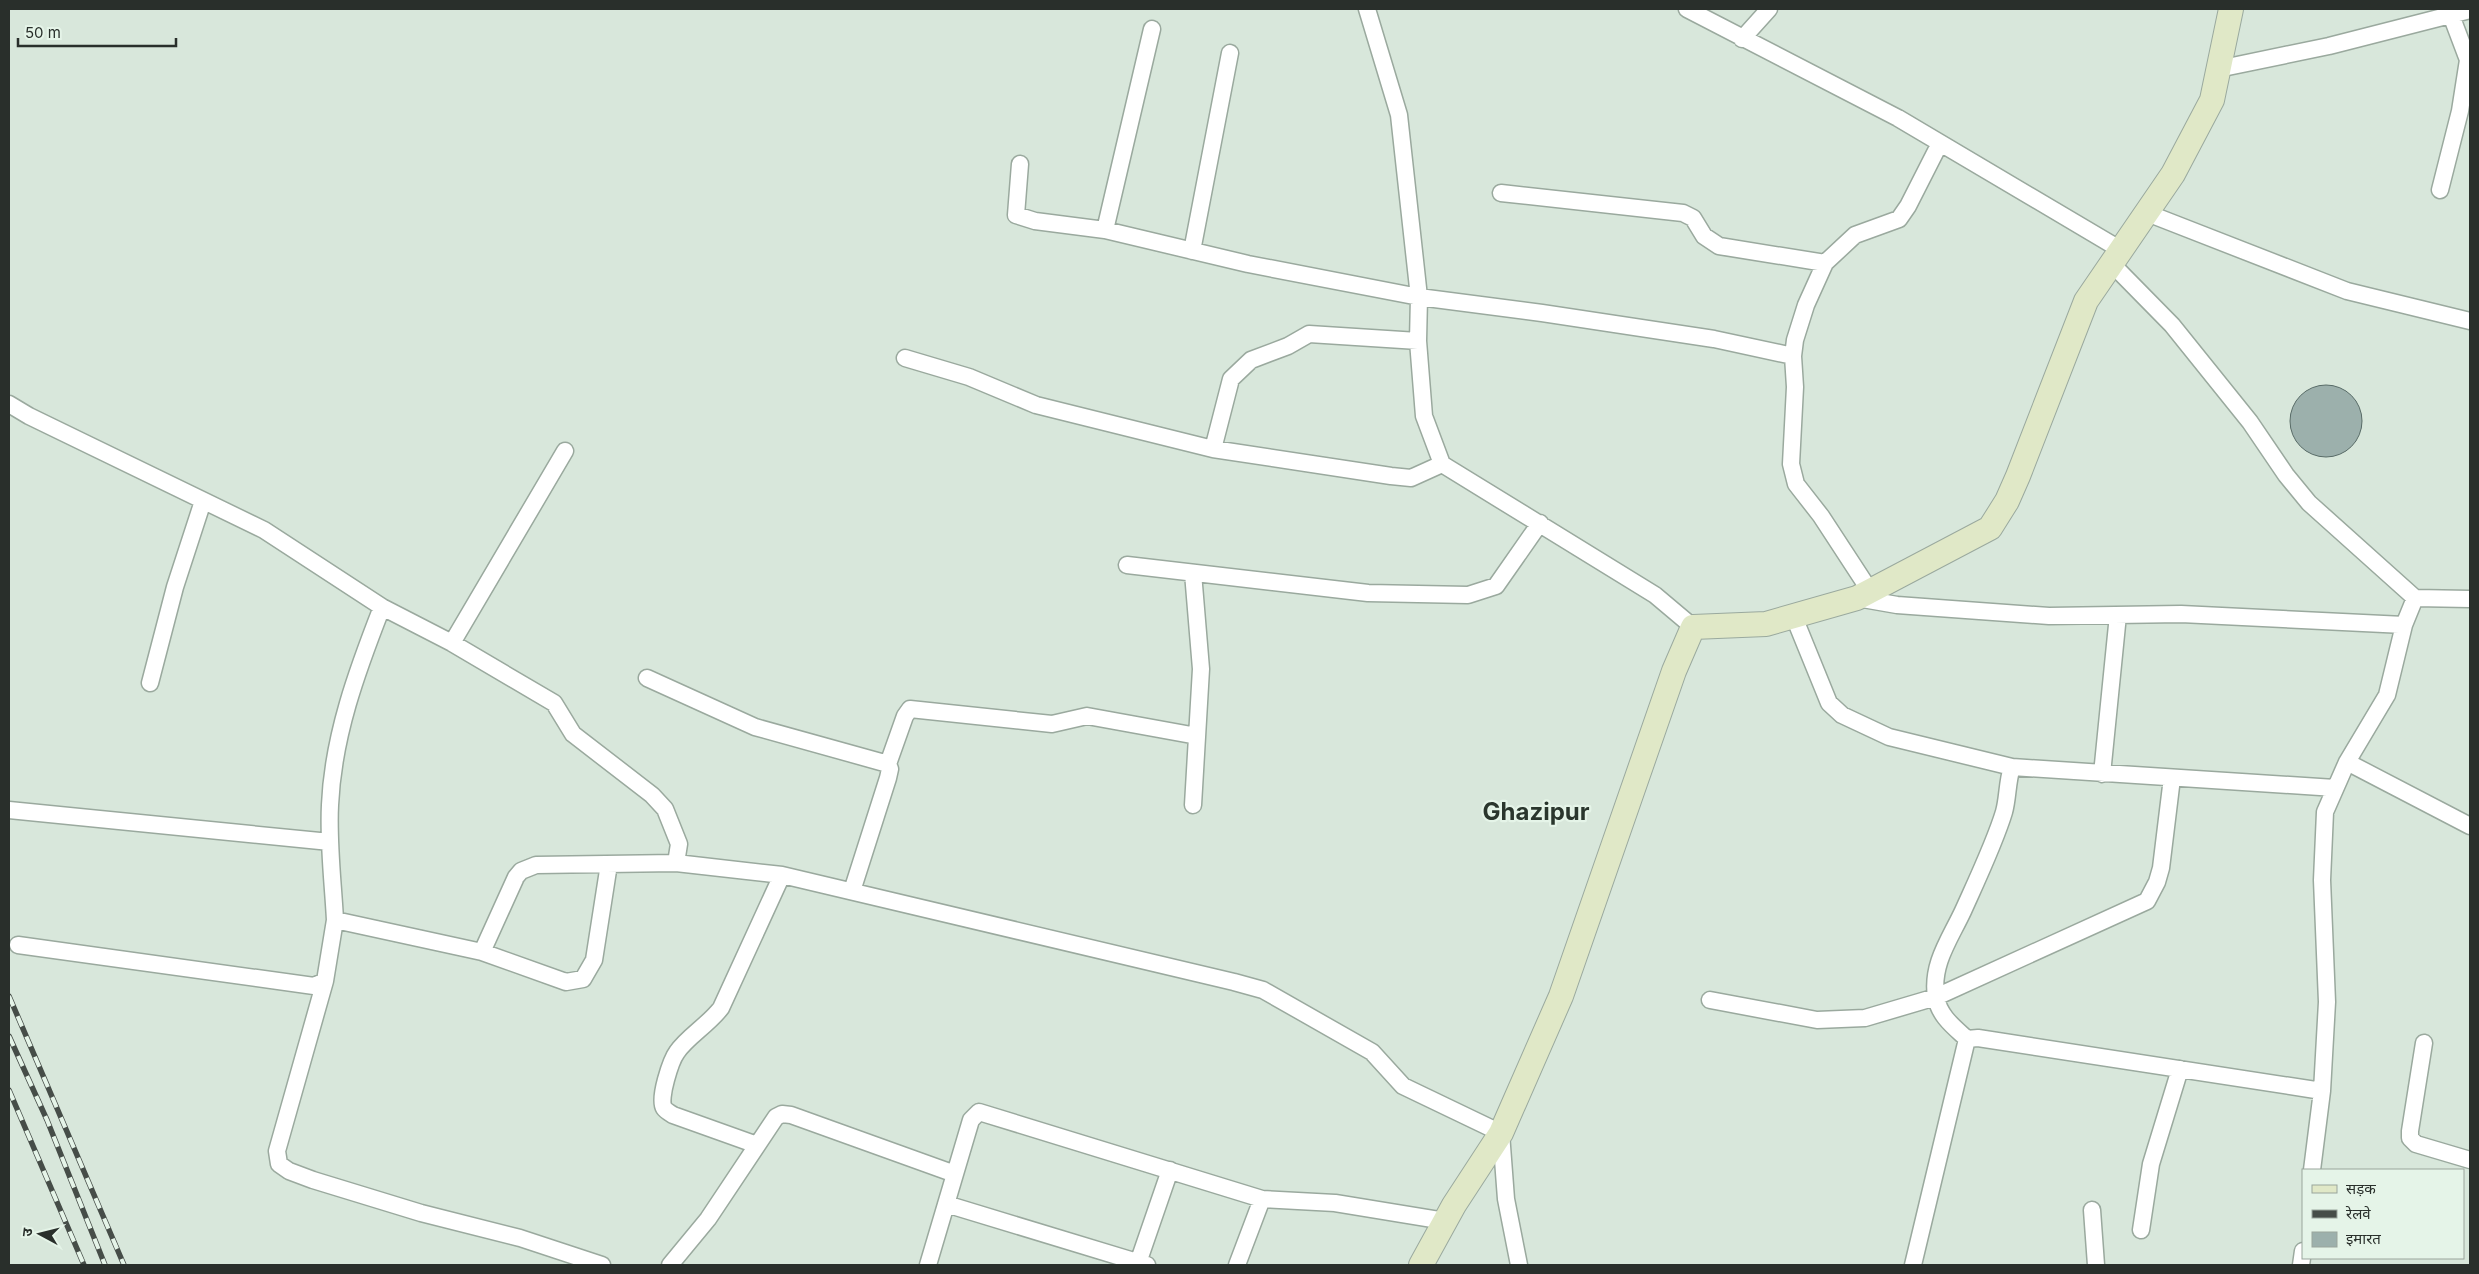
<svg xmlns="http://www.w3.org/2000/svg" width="2479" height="1274" font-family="Inter,'Noto Sans Devanagari',sans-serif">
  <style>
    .building { fill: #9cb0ac; stroke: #586b67 }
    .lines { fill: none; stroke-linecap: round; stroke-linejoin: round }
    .street-casing { stroke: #9aa99e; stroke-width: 19 }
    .secondary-casing { stroke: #9aa99e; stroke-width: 26 }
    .street { stroke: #fff; stroke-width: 16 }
    .secondary { stroke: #e0e8c7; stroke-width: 24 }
    .rail-casing { stroke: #464d48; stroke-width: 5.5 }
    .rail { stroke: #e5f4e8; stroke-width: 4; stroke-dasharray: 11; stroke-linecap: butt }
    .labels { text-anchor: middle; stroke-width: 4.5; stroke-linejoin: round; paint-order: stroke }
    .town-label { font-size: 24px; font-weight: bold; fill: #2a362d; stroke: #e5f4e8 }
  </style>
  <rect width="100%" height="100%" fill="#d8e7db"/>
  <path class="building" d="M2290 421a36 36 0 1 1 72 0a36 36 0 1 1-72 0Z"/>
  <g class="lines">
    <g class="street-casing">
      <path id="street" d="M 1367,9 L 1399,115 L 1419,297 L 1418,341 L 1424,416 L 1442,464 L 1655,595 L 1693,627
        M 1687,9 L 1898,118 L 2121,250
        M 1742,39 L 1769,9
        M 2218,69 L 2329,46 L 2470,10
        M 1020,164 L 1016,215 L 1035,221 L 1105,230 L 1248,264 L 1419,297 L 1542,313 L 1714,339 L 1793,356
        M 2440,190 L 2460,111 L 2468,60 L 2451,15
        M 1501,193 L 1683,213 L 1693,218 L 1704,236 L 1719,246 L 1825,263 L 1806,305 L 1795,340 L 1793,356 L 1795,387 L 1791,464 L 1796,484 L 1821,516 L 1870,591
        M 2147,213 L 2347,291 L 2470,321
        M 1105,230 L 1152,29
        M 1192,251 L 1230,53
        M 1825,263 L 1855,235 L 1899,219 L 1908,206 L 1940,143
        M 2112,264 L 2172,325 L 2250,422 L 2286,475 L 2309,503 L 2415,598
        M 905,358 L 969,377 L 1036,405 L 1213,449 L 1391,476 L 1411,478 L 1442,464
        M 9,404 L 29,416 L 264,530 L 382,607
        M 1213,449 L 1231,379 L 1251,360 L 1288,346 L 1309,334 L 1418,341
        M 1127,565 L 1368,593 L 1468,595 L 1496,586 L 1540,523
        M 1193,573 L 1201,669 L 1193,805
        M 1857,598 L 1897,605 L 2049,616 L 2181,614 L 2404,625 L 2415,598 L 2470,599
        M 1794,617 L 1829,703 L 1842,715 L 1889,737 L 2012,767 L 2335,788
        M 452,643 L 565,451
        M 647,678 L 755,727 L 888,764 L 890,769 L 888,778 L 852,891
        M 150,683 L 175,587 L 203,501
        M 2347,762 L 2470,826
        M 888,764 L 905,716 L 910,709 L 1052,724 L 1087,716 L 1197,736
        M 2012,767 C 2007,782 2008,798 2004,812 C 1995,842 1976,882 1963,911 C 1950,939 1931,964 1936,997 C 1939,1016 1954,1027 1967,1039 L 1978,1038 L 2322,1091
        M 2102,774 L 2118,615
        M 9,810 L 330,842
        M 335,920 C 333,882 328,843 330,805 C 333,736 357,671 382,607 L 452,643 L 554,703 L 573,734 L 652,795 L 665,809 L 679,844 L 676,863
        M 18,945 L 314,986 L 325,981 L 335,920 L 482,952 L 516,877 L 521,871 L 536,865 L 676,863 L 782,875 L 1234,982 L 1263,990 L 1372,1052 L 1403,1086 L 1501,1133 L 1506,1199 L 1519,1265
        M 482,952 L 566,982 L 583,979 L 594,960 L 609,864
        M 325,981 L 277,1151 L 279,1164 L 289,1171 L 313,1180 L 421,1213 L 520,1238 L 602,1265
        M 1710,1000 L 1817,1020 L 1865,1018 L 1936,997 L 2147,901 L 2157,882 L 2161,868 L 2172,778
        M 2424,1043 L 2410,1131 L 2410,1138 L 2416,1144 L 2470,1160
        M 757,1145 L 673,1115 C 670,1113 666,1111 664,1108 C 658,1099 671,1060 677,1052 C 687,1037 708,1025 721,1008 L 782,875
        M 2312,1170 L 2322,1091 L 2327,1002 L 2322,880 L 2325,812 L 2347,762 L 2387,695 L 2404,625
        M 946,1204 L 1147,1265
        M 2092,1210 L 2096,1265
        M 2141,1230 L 2151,1164 L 2180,1069
        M 1138,1263 L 1170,1170
        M 670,1265 L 708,1219 L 776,1117 L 782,1114 L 791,1115 L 955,1174
        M 928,1265 L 971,1120 L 979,1112 L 1262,1199 L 1335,1203 L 1445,1221
        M 1237,1265 L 1262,1199
        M 1913,1265 L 1967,1039
        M 2301,1265 L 2303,1251"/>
    </g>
    <g class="secondary-casing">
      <path id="secondary" d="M 1421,1265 L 1454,1205 L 1501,1133 L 1561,996 L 1674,671 L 1693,627 L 1766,624 L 1857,598 L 1990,528 L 2007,501 L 2018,476 L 2086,301 L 2173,174 L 2212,100 L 2231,9"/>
    </g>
    <use href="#street" class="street"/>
    <use href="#secondary" class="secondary"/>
    <g class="rail-casing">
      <path id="rail" d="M 9,996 L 124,1265
        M 9,1036 L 47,1120 L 105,1265
        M 9,1090 L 84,1265"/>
    </g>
    <use href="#rail" class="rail"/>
  </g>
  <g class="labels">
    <g class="town-label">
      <text x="1536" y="820">Ghazipur</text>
    </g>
  </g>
  <rect width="2479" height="1274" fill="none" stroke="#292f2b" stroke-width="20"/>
  <rect x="2302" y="1169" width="162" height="90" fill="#e5f4e8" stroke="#9aa59c"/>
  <rect x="2312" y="1185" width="25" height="8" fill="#e0e8c7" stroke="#9aa59c"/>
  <text x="2346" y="1194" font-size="15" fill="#292f2b">सड़क</text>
  <rect x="2312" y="1210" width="25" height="8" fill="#464d48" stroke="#9aa59c"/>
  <text x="2346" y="1219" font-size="15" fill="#292f2b">रेलवे</text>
  <rect x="2312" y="1232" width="25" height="15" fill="#9cb0ac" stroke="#9aa59c"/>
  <text x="2346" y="1244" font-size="15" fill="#292f2b">इमारत</text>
  <g transform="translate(40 1234) rotate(277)" stroke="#e5f4e8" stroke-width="4" paint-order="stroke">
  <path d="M0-4L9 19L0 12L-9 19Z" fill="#292f2b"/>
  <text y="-8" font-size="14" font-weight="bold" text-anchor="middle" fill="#292f2b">उ</text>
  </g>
  <path d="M18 38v8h158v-8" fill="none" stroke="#292f2b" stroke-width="2.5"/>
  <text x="25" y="38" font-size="15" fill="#292f2b" stroke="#e5f4e8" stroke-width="4" paint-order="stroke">50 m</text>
</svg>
